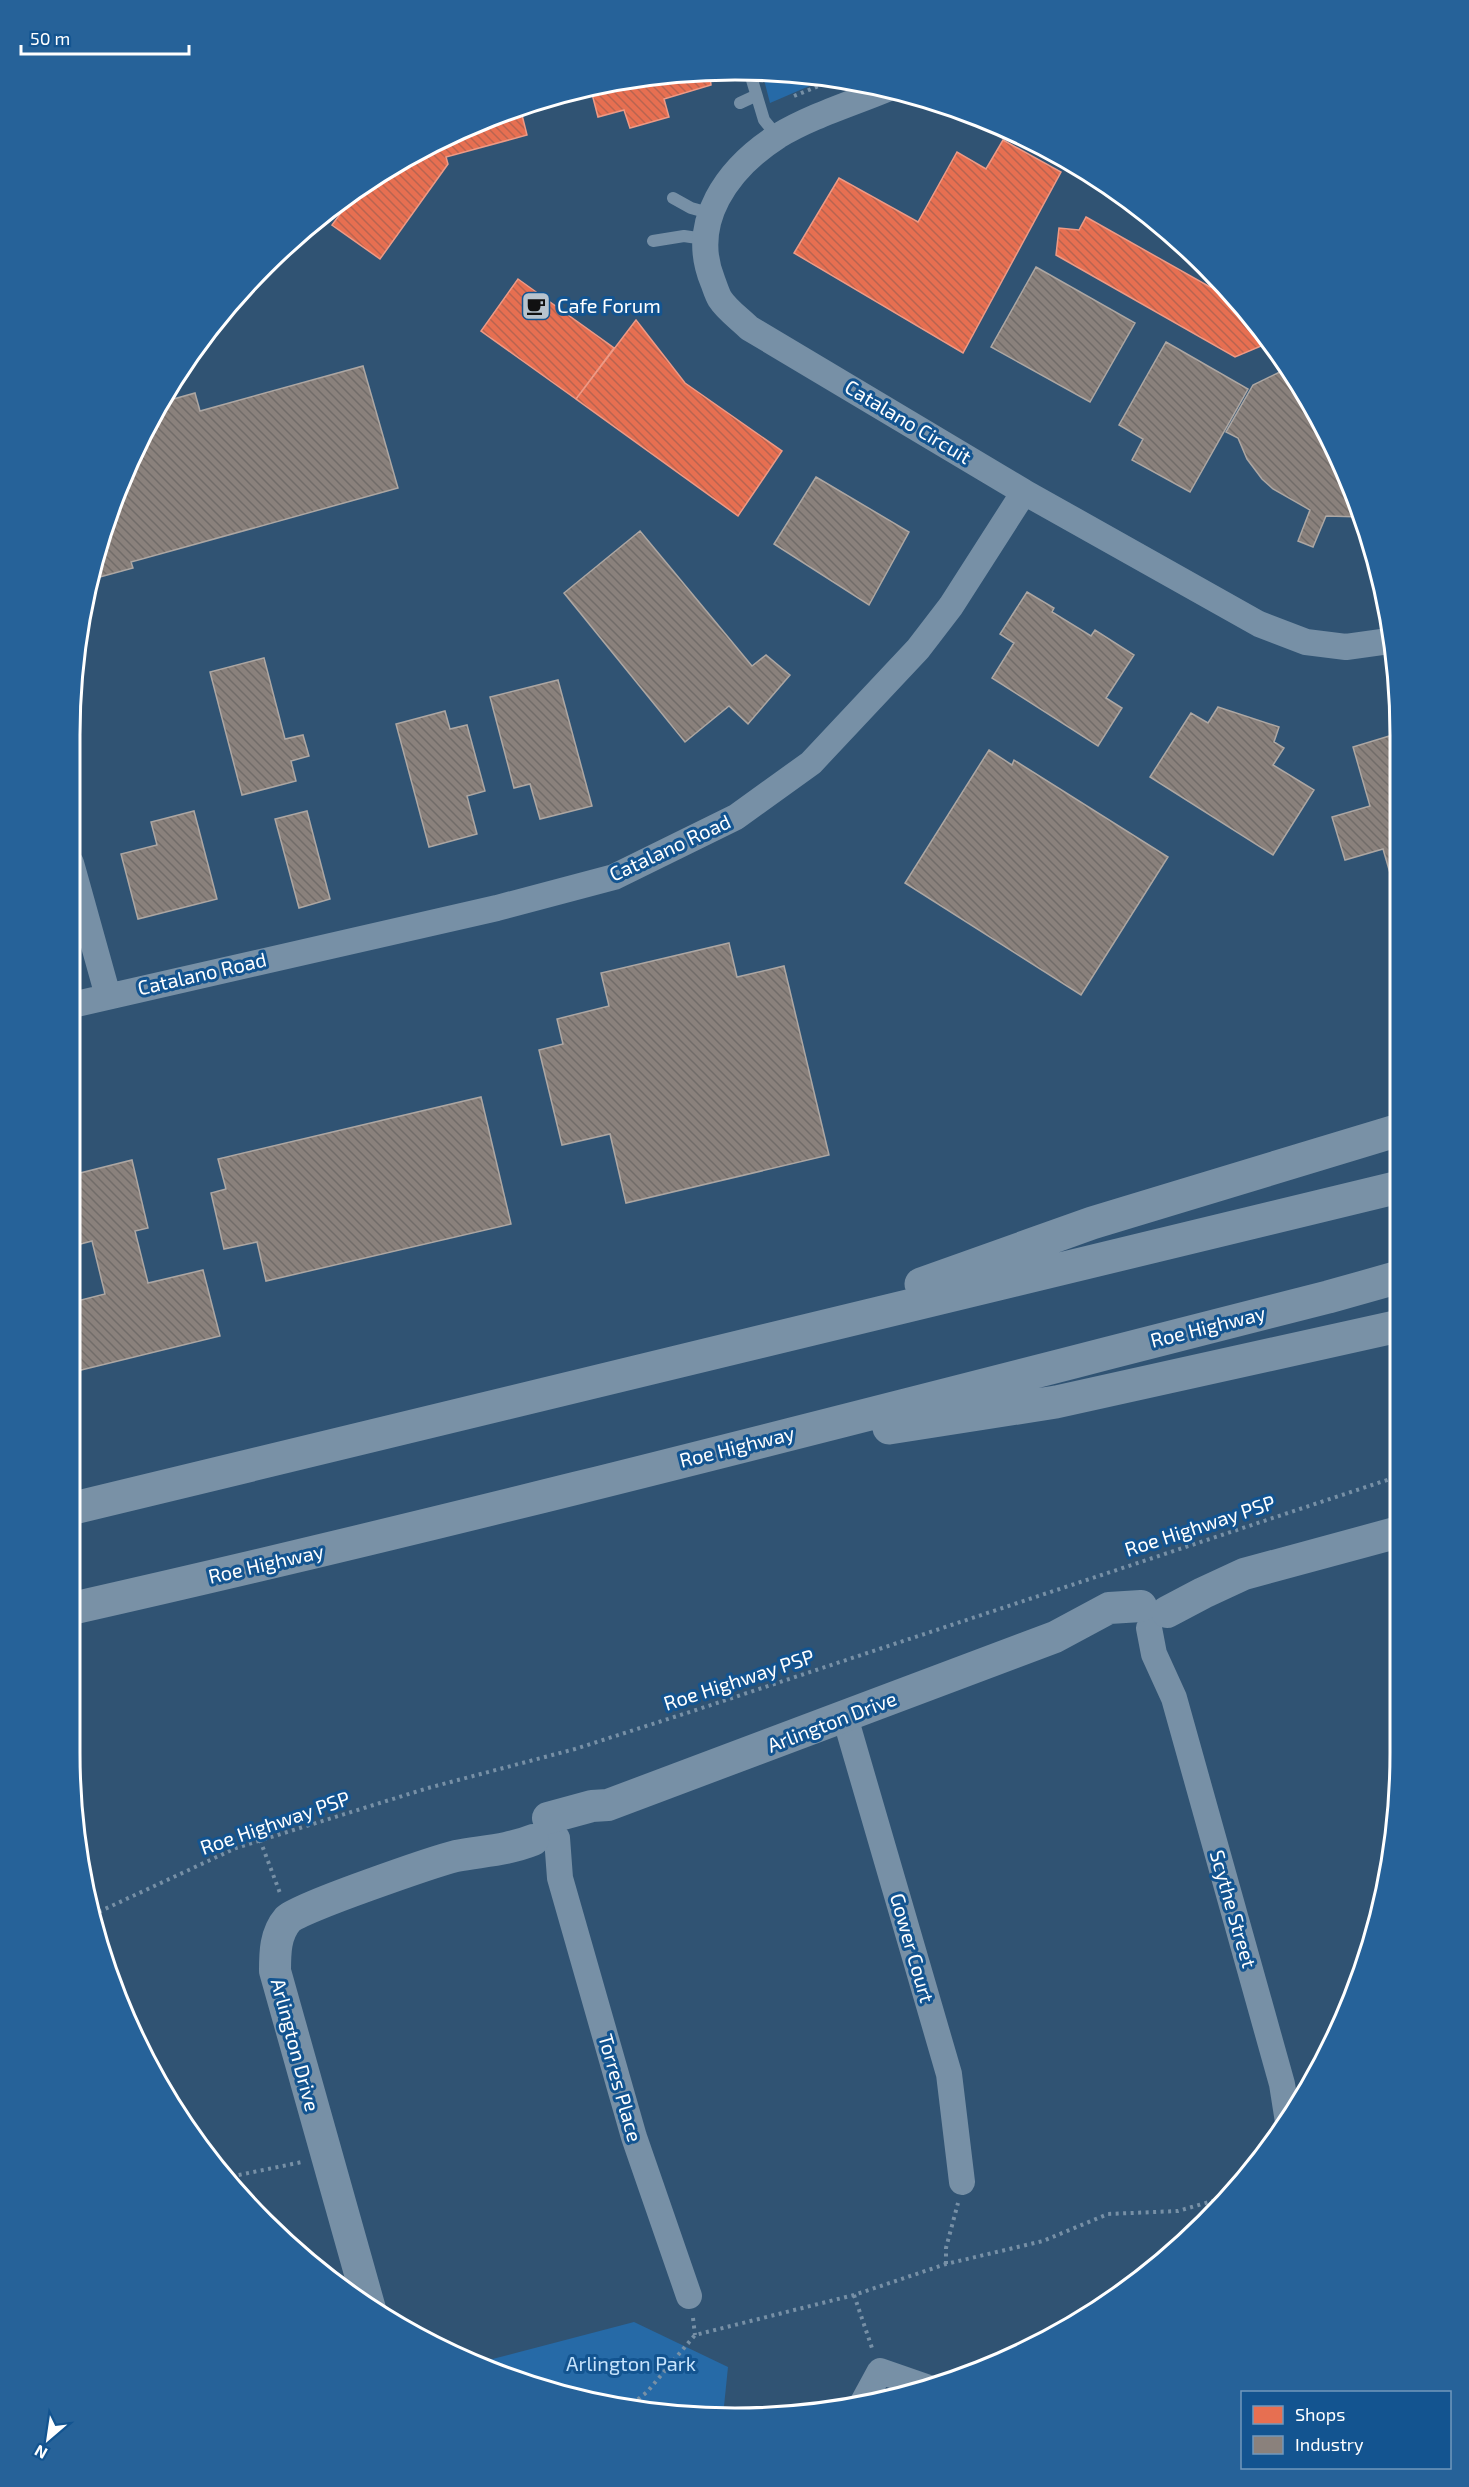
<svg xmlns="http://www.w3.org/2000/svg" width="1469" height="2487" font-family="'Exo 2',sans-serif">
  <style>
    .green { fill: #266aa7 }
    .shops { fill: url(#shops-back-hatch); stroke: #ee9a85; stroke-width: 1.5 }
    .industry { fill: url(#industry-back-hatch); stroke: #ada7a3; stroke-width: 1.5 }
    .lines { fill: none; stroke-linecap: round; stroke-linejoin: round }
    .path { stroke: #7790a6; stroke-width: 4; stroke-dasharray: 3 4.5; stroke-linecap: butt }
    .service { stroke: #7790a6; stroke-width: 12 }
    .minor { stroke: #7790a6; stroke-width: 26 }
    .tertiary { stroke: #7790a6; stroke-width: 32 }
    .motorway { stroke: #7991a6; stroke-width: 33 }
    .labels { text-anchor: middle; stroke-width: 6; stroke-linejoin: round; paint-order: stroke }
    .poi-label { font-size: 20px; fill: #fff; stroke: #135490; text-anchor: start }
    .street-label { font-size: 20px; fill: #fff; stroke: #135490 }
    .park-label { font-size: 20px; fill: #c6e3fc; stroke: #135490 }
    .rim { fill: none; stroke: #fff; stroke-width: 3 }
  </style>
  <defs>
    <pattern id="shops-back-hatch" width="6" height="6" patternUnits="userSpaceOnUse" patternTransform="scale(1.5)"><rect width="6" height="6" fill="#e76f51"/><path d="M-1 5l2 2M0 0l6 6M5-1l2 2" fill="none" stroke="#b86450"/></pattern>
    <pattern id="industry-back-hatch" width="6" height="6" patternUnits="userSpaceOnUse" patternTransform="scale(1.5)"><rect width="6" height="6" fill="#8a817c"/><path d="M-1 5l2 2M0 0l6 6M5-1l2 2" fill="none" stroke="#716c69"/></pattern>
  </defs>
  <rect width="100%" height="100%" fill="#305373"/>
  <path class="green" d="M 762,72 L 828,78 L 770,103 Z
    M 634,2322 L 728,2367 L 723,2416 L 562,2395 L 477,2363 Z"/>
  <path class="shops" d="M 726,70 L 710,76 L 711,85 L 664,99 L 669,117 L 630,128 L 624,110 L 598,117 L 590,86 L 604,82 Z
    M 520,107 L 527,135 L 446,157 L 448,164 L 380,259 L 332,225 L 364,181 L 480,120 Z
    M 1003,140 L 1061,172 L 963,353 L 794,253 L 839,178 L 918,222 L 957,152 L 986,169 Z
    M 1086,217 L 1210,287 L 1220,284 L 1266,344 L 1235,357 L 1056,255 L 1059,228 L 1079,230 Z
    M 518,279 L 614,348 L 576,399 L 481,331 Z
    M 636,320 L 685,383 L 782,451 L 738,516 L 576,399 Z"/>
  <path class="industry" d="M 1036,267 L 1135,323 L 1090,402 L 991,347 Z
    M 1166,342 L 1248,389 L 1190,492 L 1132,460 L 1143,439 L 1119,425 Z
    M 363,366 L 398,488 L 131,562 L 133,568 L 96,578 L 94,572 L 104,520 L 163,402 L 195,393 L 200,411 Z
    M 1286,369 L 1311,401 L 1363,517 L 1326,516 L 1313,547 L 1298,541 L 1310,510 L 1273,489 L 1262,479 L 1247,459 L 1238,438 L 1226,432 L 1253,385 Z
    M 816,477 L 909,532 L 869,605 L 774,544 Z
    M 640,531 L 752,666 L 766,655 L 790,675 L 748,724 L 729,706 L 685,742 L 564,593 Z
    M 1027,592 L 1054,608 L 1052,612 L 1091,636 L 1095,630 L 1134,655 L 1106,698 L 1122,708 L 1098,746 L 992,678 L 1014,643 L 1000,634 Z
    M 264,658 L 285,739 L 303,735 L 309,756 L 291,761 L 296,781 L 242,795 L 210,672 Z
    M 558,680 L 592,806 L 540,819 L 530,784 L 514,788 L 490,697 Z
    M 1218,707 L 1279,727 L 1274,742 L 1284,748 L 1273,765 L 1314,790 L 1273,855 L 1150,777 L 1191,713 L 1208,723 Z
    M 445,711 L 450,729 L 467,725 L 485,791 L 467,796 L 477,834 L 429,847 L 396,724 Z
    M 1399,733 L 1399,890 L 1395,890 L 1383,849 L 1345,860 L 1332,817 L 1370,806 L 1353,747 Z
    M 989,750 L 1012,765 L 1014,760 L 1168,857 L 1081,995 L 905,883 Z
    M 194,811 L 217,899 L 138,919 L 121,854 L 157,845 L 151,822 Z
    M 307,811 L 330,899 L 299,908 L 275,819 Z
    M 729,943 L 737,977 L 784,966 L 829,1155 L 626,1203 L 610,1134 L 562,1145 L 539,1050 L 563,1044 L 557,1019 L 609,1006 L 601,973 Z
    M 481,1097 L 511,1224 L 266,1281 L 257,1242 L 224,1249 L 211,1193 L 226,1189 L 218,1159 Z
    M 72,1143 L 80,1173 L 132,1160 L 148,1228 L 135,1231 L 148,1283 L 203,1270 L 220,1336 L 73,1372 L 73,1302 L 105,1294 L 92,1241 L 73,1246 Z"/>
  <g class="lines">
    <path class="path" d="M 794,96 L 836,79
      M 260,1840 L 280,1893
      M 92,1915 L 236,1848 L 428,1788 L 575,1749 L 699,1709 L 1399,1476
      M 224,2178 L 302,2162
      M 946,2264 L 946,2248 L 958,2203
      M 854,2295 L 873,2351
      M 693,2318 L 695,2335
      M 632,2404 L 647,2392 L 695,2335 L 854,2295 L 946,2264 L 1043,2241 L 1108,2214 L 1178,2211 L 1230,2196"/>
    <path class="service" d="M 749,70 L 764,120 L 778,137
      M 740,103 L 755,96
      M 673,198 L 691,208 L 709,213
      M 653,241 L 684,236 L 704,239"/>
    <path class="minor" d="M 887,89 C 851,104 811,116 778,136 C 728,168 688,222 713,282 C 715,287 717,294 720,299 C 727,310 740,319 749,328 L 1024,492 L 1259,624 L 1306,642 L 1346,647 L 1389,641
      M 71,863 L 108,996
      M 72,1005 L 497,908 L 614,877 L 736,817 L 811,763 L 918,649 L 951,606 L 1024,492
      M 1149,1628 L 1154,1654 L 1174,1698 L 1282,2084 L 1288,2122
      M 845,1717 L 949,2074 L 962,2182
      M 557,1838 L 560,1878 L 634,2137 L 689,2296
      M 861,2406 L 880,2371 L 929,2388"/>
    <path class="tertiary" d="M 1167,1612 L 1203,1593 L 1244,1574 L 1399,1532
      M 548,1818 L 592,1806 L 608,1805 L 1055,1637 L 1109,1608 L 1141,1606
      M 370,2309 L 275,1971 C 275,1953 275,1934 288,1919 C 298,1908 436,1861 456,1856 C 483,1851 508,1850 533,1840"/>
    <path class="motorway" d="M 921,1284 L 1092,1223 L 1399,1130
      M 889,1428 L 1056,1402 L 1399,1326
      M 74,1508 L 1399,1187
      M 74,1608 C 494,1513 911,1403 1328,1297 L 1399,1277"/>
  </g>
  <defs>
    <g id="cafe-square" transform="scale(1.5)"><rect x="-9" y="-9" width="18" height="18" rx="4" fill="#b7c3ce" stroke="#135490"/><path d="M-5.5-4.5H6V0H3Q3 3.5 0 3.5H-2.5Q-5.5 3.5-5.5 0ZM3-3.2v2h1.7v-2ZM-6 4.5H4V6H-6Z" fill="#111"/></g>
  </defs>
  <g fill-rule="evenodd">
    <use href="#cafe-square" x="536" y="306"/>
  </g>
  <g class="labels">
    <g class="poi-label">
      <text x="557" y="313">Cafe Forum</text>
    </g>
    <g class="street-label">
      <text transform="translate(908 422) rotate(31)" y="7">Catalano Circuit</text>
      <text transform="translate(670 848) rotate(-25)" y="7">Catalano Road</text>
      <text transform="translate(202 974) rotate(-13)" y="7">Catalano Road</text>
      <text transform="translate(1208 1327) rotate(-14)" y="7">Roe Highway</text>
      <text transform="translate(737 1447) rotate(-14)" y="7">Roe Highway</text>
      <text transform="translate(1200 1526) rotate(-18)" y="7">Roe Highway PSP</text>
      <text transform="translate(266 1564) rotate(-13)" y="7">Roe Highway</text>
      <text transform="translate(739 1680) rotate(-18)" y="7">Roe Highway PSP</text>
      <text transform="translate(832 1722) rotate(-21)" y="7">Arlington Drive</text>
      <text transform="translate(275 1823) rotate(-19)" y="7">Roe Highway PSP</text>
      <text transform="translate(1233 1909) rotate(74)" y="7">Scythe Street</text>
      <text transform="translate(912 1948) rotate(74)" y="7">Gower Court</text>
      <text transform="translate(295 2045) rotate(75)" y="7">Arlington Drive</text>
      <text transform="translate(620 2088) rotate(74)" y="7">Torres Place</text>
    </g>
    <g class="park-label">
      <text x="631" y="2371">Arlington Park</text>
    </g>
  </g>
  <path d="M0 0H1469V2487H0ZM735 80H735A655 655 0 0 1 1390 735V1753A655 655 0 0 1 735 2408H735A655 655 0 0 1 80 1753V735A655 655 0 0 1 735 80Z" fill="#266299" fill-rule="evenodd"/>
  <path class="rim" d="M735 80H735A655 655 0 0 1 1390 735V1753A655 655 0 0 1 735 2408H735A655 655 0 0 1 80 1753V735A655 655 0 0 1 735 80Z"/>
  <rect x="1241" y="2391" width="210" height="78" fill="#135490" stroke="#7198bc" stroke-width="1.5"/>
  <rect x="1253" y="2406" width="30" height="18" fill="#e76f51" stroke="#7198bc" stroke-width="1.5"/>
  <text x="1295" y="2421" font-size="18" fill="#ffffff">Shops</text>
  <rect x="1253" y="2436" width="30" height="18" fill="#8a817c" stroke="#7198bc" stroke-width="1.5"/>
  <text x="1295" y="2451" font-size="18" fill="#ffffff">Industry</text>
  <g transform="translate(48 2439) rotate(209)" stroke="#135490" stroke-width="4.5" paint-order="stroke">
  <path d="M0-4.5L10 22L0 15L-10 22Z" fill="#ffffff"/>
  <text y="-9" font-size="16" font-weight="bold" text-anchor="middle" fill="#ffffff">N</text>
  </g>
  <path d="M21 45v9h168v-9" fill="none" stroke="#ffffff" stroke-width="3"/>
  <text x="30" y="45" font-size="18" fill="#ffffff" stroke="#135490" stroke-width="4.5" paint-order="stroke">50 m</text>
</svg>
